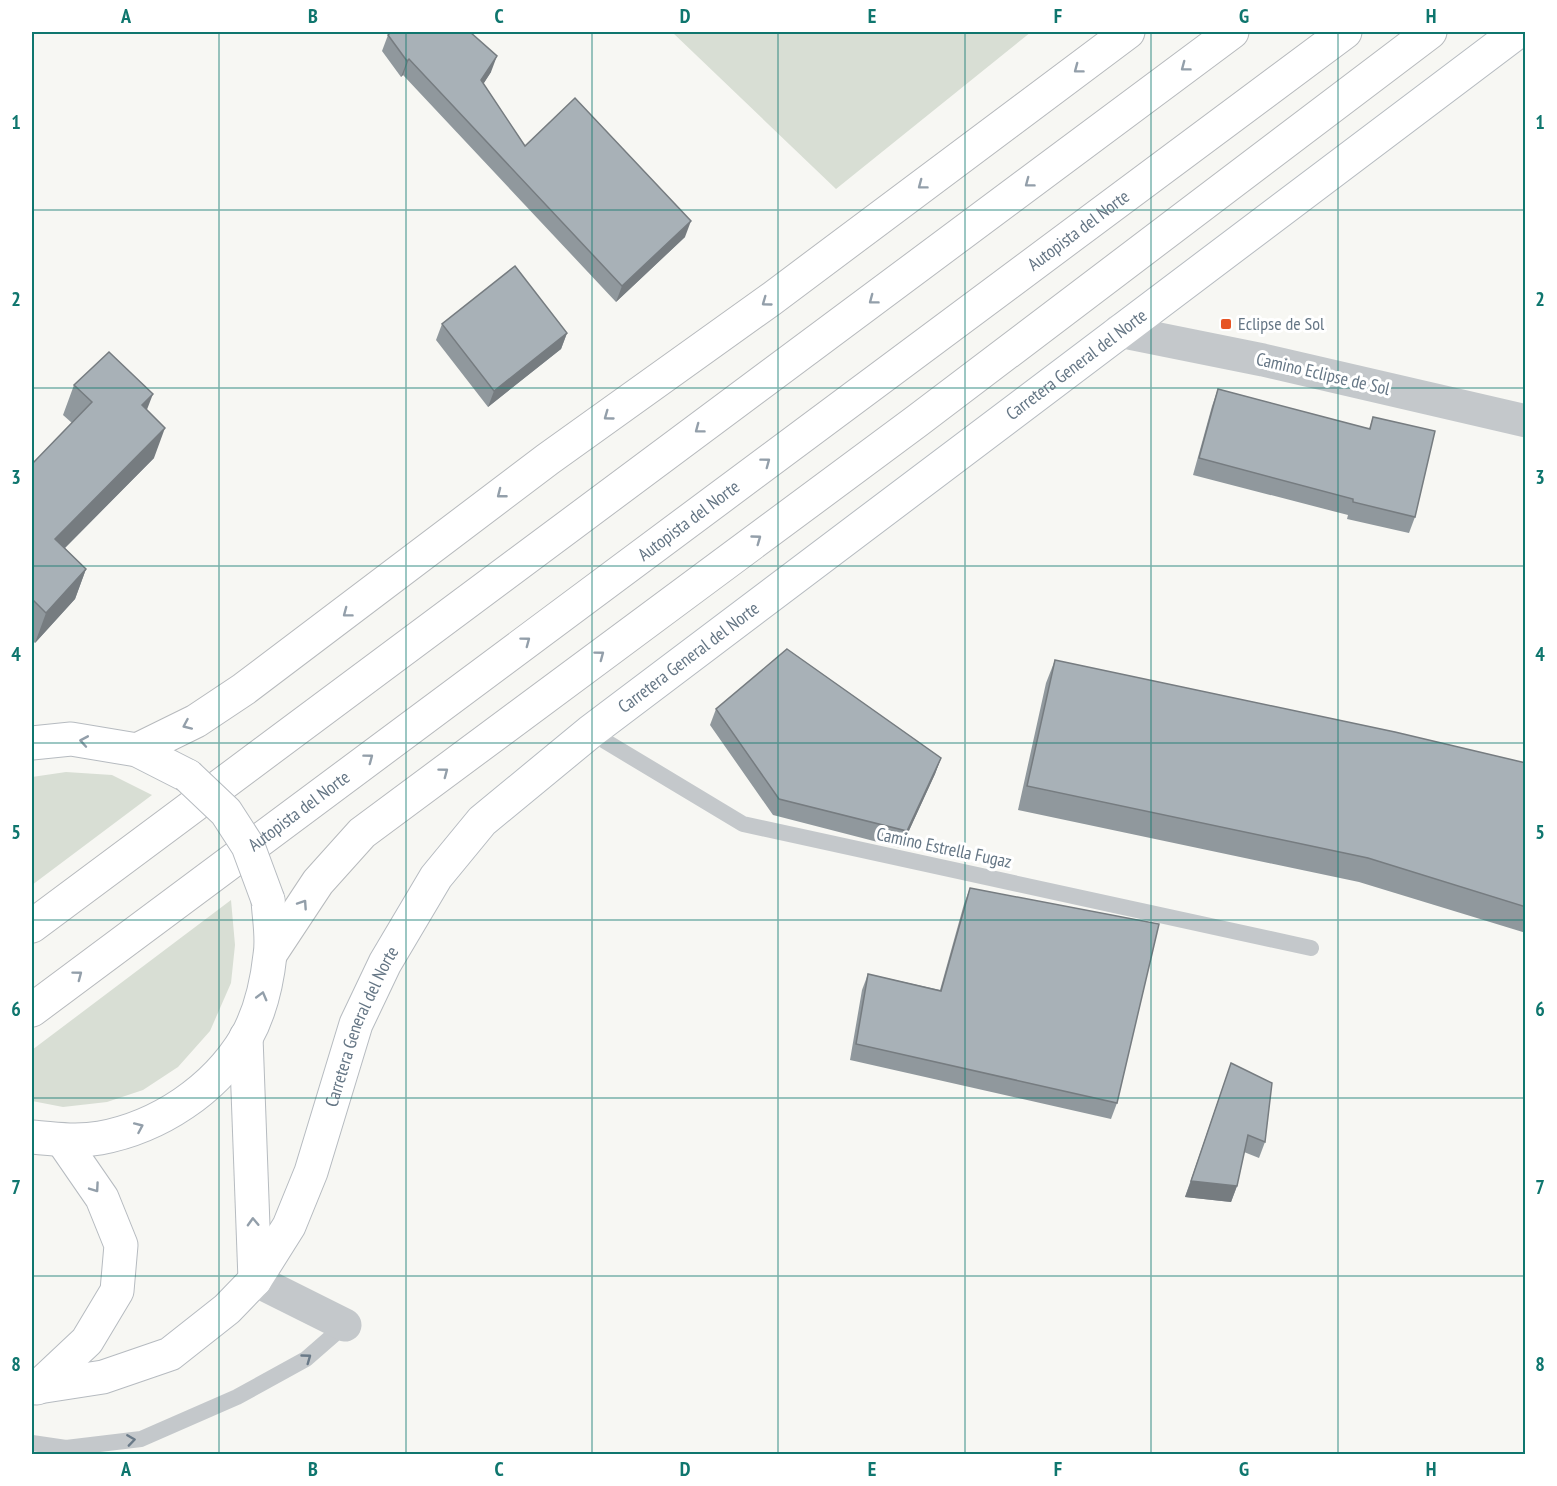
<svg xmlns="http://www.w3.org/2000/svg" width="1557" height="1486" font-family="'PT Sans Narrow',sans-serif">
  <style>
    .green { fill: #d8ded4 }
    .lines { fill: none; stroke-linecap: round; stroke-linejoin: round }
    .secondary-casing { stroke: #b6bbc0; stroke-width: 35 }
    .motorway-casing { stroke: #b7babd; stroke-width: 35 }
    .service { stroke: #c4c8cb; stroke-width: 16 }
    .minor { stroke: #c4c8cb; stroke-width: 33 }
    .secondary { stroke: #fff; stroke-width: 33 }
    .motorway { stroke: #fff; stroke-width: 33 }
    .secondary-bridge-casing { stroke: #b6bbc0; stroke-width: 35; stroke-linecap: butt }
    .secondary-bridge { stroke: #fff; stroke-width: 33 }
    .wall { fill: #90989d }
    .shaded-wall { fill: #767c80 }
    .building { fill: #a8b1b7; stroke: #767c80; stroke-width: 1.5 }
    .oneway { stroke: #939faa }
    .oneway2 { stroke: #6a7a88 }
    .grid { fill: none; stroke: #0f766e; stroke-width: 1.5; stroke-opacity: 0.55 }
    .poi-dot { fill: #e65524; stroke: #fff; stroke-width: 2 }
    .labels { text-anchor: middle; stroke-width: 6; stroke-linejoin: round; paint-order: stroke }
    .street-label { font-size: 18px; fill: #657685; stroke: #fff }
    .poi-label { font-size: 18px; fill: #657685; stroke: #fff; text-anchor: start }
    .neatline { fill: none; stroke: #0f766e; stroke-width: 2 }
    .grid-label { font-size: 20px; text-anchor: middle; font-weight: bold; fill: #0f766e }
  </style>
  <rect width="100%" height="100%" fill="#f7f7f3"/>
  <path class="green" d="M 672,32 L 1031,32 L 836,189 Z
    M 66,772 L 112,775 L 152,795 L 32,885 L 32,777 Z
    M 231,900 L 235,945 L 231,983 L 210,1031 L 178,1067 L 143,1090 L 107,1102 L 63,1107 L 32,1101 L 32,1050 Z"/>
  <g class="lines">
    <g class="secondary-casing">
      <g id="secondary">
        <path d="M 32,743 L 71,739 L 137,750 L 188,776"/>
        <path d="M 246,1037 L 255,1280"/>
        <path d="M 32,1137 C 54,1139 77,1142 100,1138 C 159,1127 215,1090 246,1038 C 260,1013 267,983 270,955 C 273,938 269,918 268,900"/>
        <path id="s1" d="M 32,1388 L 103,1377 L 170,1354 L 227,1309 L 255,1280 L 289,1226 L 311,1172 L 356,1024 L 385,963 L 436,877 L 482,821 L 590,732 L 1517,32"/>
        <path d="M 37,1388 L 87,1341 L 117,1291 L 121,1245 L 102,1198 L 62,1140"/>
      </g>
    </g>
    <g class="motorway-casing">
      <g id="motorway">
        <path d="M 137,750 L 196,721 L 244,689 L 548,459 L 770,300 L 1128,32"/>
        <path d="M 32,926 L 1232,32"/>
        <path d="M 271,953 L 318,882 L 362,833 L 917,421 L 1430,32"/>
        <path id="s2" d="M 32,1010 L 1345,32"/>
      </g>
    </g>
    <path class="service" d="M 590,732 L 743,824 L 1311,948
      M 32,1443 L 66,1448 L 141,1439 L 237,1397 L 306,1359 L 345,1325"/>
    <path class="minor" d="M 1119,331 L 1263,360 L 1526,421
      M 255,1280 L 345,1325"/>
    <use href="#secondary" class="secondary"/>
    <use href="#motorway" class="motorway"/>
    <g class="secondary-bridge-casing">
      <path id="secondary-bridge" d="M 188,776 L 226,812 L 248,846 L 268,900"/>
    </g>
    <use href="#secondary-bridge" class="secondary-bridge"/>
  </g>
  <path class="wall" d="M 388,35 L 491,72 L 483,84 L 525,146 L 685,237 L 616,302 L 403,75 L 401,77 L 382,51 Z
    M 442,324 L 567,333 L 561,349 L 488,407 L 436,340 Z
    M 74,385 L 147,410 L 154,458 L 65,548 L 86,569 L 75,599 L 35,643 L 32,640 L 32,464 L 72,423 L 63,415 Z
    M 1218,389 L 1369,429 L 1373,417 L 1415,517 L 1409,533 L 1347,519 L 1348,515 L 1193,475 L 1212,406 Z
    M 1055,660 L 1526,763 L 1526,933 L 1359,882 L 1018,810 L 1046,683 Z
    M 716,709 L 941,758 L 935,774 L 901,848 L 773,815 L 710,725 Z
    M 970,888 L 1117,1103 L 1111,1119 L 850,1060 L 862,990 L 868,974 L 940,990 L 964,904 Z
    M 1231,1063 L 1265,1142 L 1259,1158 L 1244,1152 L 1237,1186 L 1231,1202 L 1185,1197 Z"/>
  <path class="shaded-wall" d="M 497,56 L 491,72 L 475,97 L 481,80 Z
    M 409,59 L 403,75 L 401,77 L 407,61 Z
    M 691,221 L 685,237 L 616,302 L 622,286 Z
    M 567,333 L 561,349 L 488,407 L 494,391 Z
    M 153,394 L 141,425 L 142,405 Z
    M 165,428 L 154,458 L 44,569 L 55,539 Z
    M 86,569 L 75,599 L 35,643 L 46,613 Z
    M 941,758 L 935,774 L 901,848 L 907,831 Z
    M 1191,1181 L 1237,1186 L 1231,1202 L 1185,1197 Z"/>
  <path class="building" d="M 391,32 L 470,32 L 497,56 L 481,80 L 525,146 L 575,98 L 691,221 L 622,286 L 409,59 L 407,61 L 388,35 Z
    M 515,266 L 567,333 L 494,391 L 442,324 Z
    M 109,352 L 153,394 L 142,405 L 165,428 L 55,539 L 86,569 L 46,613 L 32,599 L 32,464 L 92,402 L 74,385 Z
    M 1218,389 L 1370,429 L 1373,417 L 1435,431 L 1415,517 L 1353,502 L 1353,499 L 1199,458 Z
    M 787,649 L 941,758 L 907,831 L 779,799 L 716,709 Z
    M 1055,660 L 1395,732 L 1526,763 L 1526,907 L 1368,858 L 1027,786 Z
    M 970,888 L 1159,924 L 1117,1103 L 856,1044 L 868,974 L 941,991 Z
    M 1231,1063 L 1272,1083 L 1265,1142 L 1248,1135 L 1237,1186 L 1191,1181 Z"/>
  <defs><path id="oneway-chevron" d="M-2-3.5L2.5 0L-2 3.5" fill="none" stroke-width="1.6" stroke-linecap="round" stroke-linejoin="round" transform="scale(1.5)"/></defs>
  <g class="oneway">
    <use href="#oneway-chevron" transform="translate(1185 67) rotate(143)"/>
    <use href="#oneway-chevron" transform="translate(1078 69) rotate(143)"/>
    <use href="#oneway-chevron" transform="translate(1029 183) rotate(143)"/>
    <use href="#oneway-chevron" transform="translate(922 185) rotate(143)"/>
    <use href="#oneway-chevron" transform="translate(873 300) rotate(143)"/>
    <use href="#oneway-chevron" transform="translate(766 302) rotate(144)"/>
    <use href="#oneway-chevron" transform="translate(608 416) rotate(144)"/>
    <use href="#oneway-chevron" transform="translate(699 429) rotate(143)"/>
    <use href="#oneway-chevron" transform="translate(766 462) rotate(-37)"/>
    <use href="#oneway-chevron" transform="translate(501 494) rotate(142)"/>
    <use href="#oneway-chevron" transform="translate(757 539) rotate(-36)"/>
    <use href="#oneway-chevron" transform="translate(347 613) rotate(143)"/>
    <use href="#oneway-chevron" transform="translate(526 641) rotate(-37)"/>
    <use href="#oneway-chevron" transform="translate(600 655) rotate(-37)"/>
    <use href="#oneway-chevron" transform="translate(187 725) rotate(156)"/>
    <use href="#oneway-chevron" transform="translate(84 741) rotate(-170)"/>
    <use href="#oneway-chevron" transform="translate(369 758) rotate(-37)"/>
    <use href="#oneway-chevron" transform="translate(444 772) rotate(-37)"/>
    <use href="#oneway-chevron" transform="translate(303 904) rotate(-56)"/>
    <use href="#oneway-chevron" transform="translate(78 975) rotate(-37)"/>
    <use href="#oneway-chevron" transform="translate(262 996) rotate(-75)"/>
    <use href="#oneway-chevron" transform="translate(139 1127) rotate(-24)"/>
    <use href="#oneway-chevron" transform="translate(95 1188) rotate(55)"/>
    <use href="#oneway-chevron" transform="translate(253 1222) rotate(-92)"/>
  </g>
  <g class="oneway2">
    <use href="#oneway-chevron" transform="translate(307 1358) rotate(-36)"/>
    <use href="#oneway-chevron" transform="translate(131 1440) rotate(-8)"/>
  </g>
  <path class="grid" d="M 219,32 L 219,1454M 406,32 L 406,1454M 592,32 L 592,1454M 778,32 L 778,1454M 965,32 L 965,1454M 1151,32 L 1151,1454M 1338,32 L 1338,1454M 32,210 L 1526,210M 32,388 L 1526,388M 32,566 L 1526,566M 32,743 L 1526,743M 32,920 L 1526,920M 32,1098 L 1526,1098M 32,1276 L 1526,1276"/>
  <rect class="poi-dot" x="1220" y="318" width="12" height="12" rx="3"/>
  <g class="labels">
    <g class="street-label">
      <text dy="6" stroke="none"><textPath href="#s2" startOffset="1305">Autopista del Norte</textPath></text>
      <text dy="6" stroke="none"><textPath href="#s1" startOffset="1522">Carretera General del Norte</textPath></text>
      <text transform="translate(1323 374) rotate(13)" y="6">Camino Eclipse de Sol</text>
      <text dy="6" stroke="none"><textPath href="#s2" startOffset="819">Autopista del Norte</textPath></text>
      <text dy="6" stroke="none"><textPath href="#s1" startOffset="1036">Carretera General del Norte</textPath></text>
      <text dy="6" stroke="none"><textPath href="#s2" startOffset="333">Autopista del Norte</textPath></text>
      <text transform="translate(944 848) rotate(12)" y="6">Camino Estrella Fugaz</text>
      <text dy="6" stroke="none"><textPath href="#s1" startOffset="532">Carretera General del Norte</textPath></text>
    </g>
    <g class="poi-label">
      <text x="1238" y="330">Eclipse de Sol</text>
    </g>
  </g>
  <rect width="1557" height="1486" fill="none" stroke="#ffffff" stroke-width="66"/>
  <rect x="33" y="33" width="1491" height="1420" class="neatline"/>
  <g class="grid-label">
    <text x="126" y="23">A</text>
    <text x="313" y="23">B</text>
    <text x="499" y="23">C</text>
    <text x="685" y="23">D</text>
    <text x="872" y="23">E</text>
    <text x="1058" y="23">F</text>
    <text x="1244" y="23">G</text>
    <text x="1431" y="23">H</text>
    <text x="16" y="129">1</text>
    <text x="1540" y="129">1</text>
    <text x="16" y="306">2</text>
    <text x="1540" y="306">2</text>
    <text x="16" y="484">3</text>
    <text x="1540" y="484">3</text>
    <text x="16" y="661">4</text>
    <text x="1540" y="661">4</text>
    <text x="16" y="839">5</text>
    <text x="1540" y="839">5</text>
    <text x="16" y="1016">6</text>
    <text x="1540" y="1016">6</text>
    <text x="16" y="1194">7</text>
    <text x="1540" y="1194">7</text>
    <text x="16" y="1371">8</text>
    <text x="1540" y="1371">8</text>
    <text x="126" y="1476">A</text>
    <text x="313" y="1476">B</text>
    <text x="499" y="1476">C</text>
    <text x="685" y="1476">D</text>
    <text x="872" y="1476">E</text>
    <text x="1058" y="1476">F</text>
    <text x="1244" y="1476">G</text>
    <text x="1431" y="1476">H</text>
  </g>
</svg>
